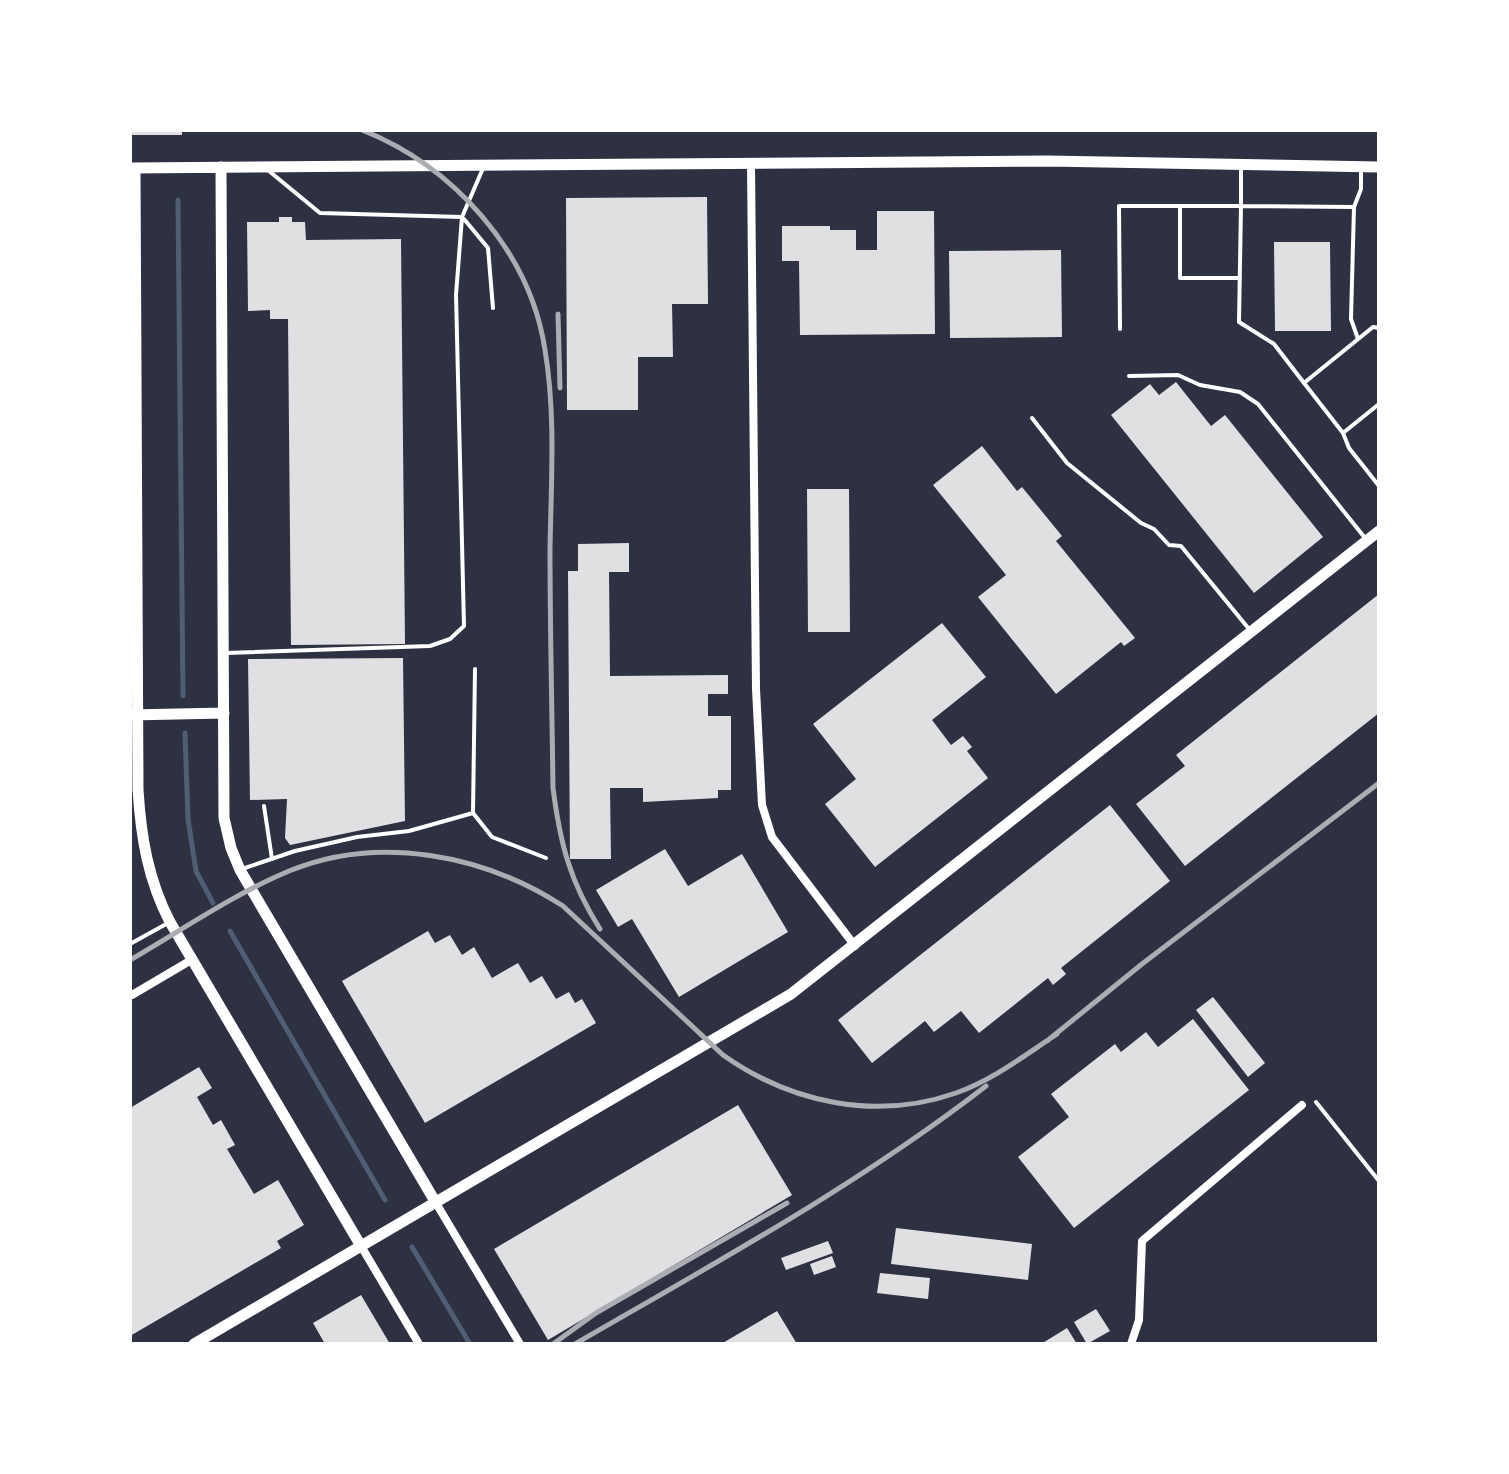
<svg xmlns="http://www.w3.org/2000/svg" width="1509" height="1474" font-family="'DM Sans',sans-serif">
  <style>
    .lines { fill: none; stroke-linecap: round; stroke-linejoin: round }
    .stream { stroke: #4f5d75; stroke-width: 5 }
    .building { fill: #e0e0e3 }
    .service { stroke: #fff; stroke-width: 4 }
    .minor { stroke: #fff; stroke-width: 8 }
    .tertiary { stroke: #fff; stroke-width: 11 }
    .rail { stroke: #abadb3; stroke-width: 5 }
  </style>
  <rect width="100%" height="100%" fill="#2d3142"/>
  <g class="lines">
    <path class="stream" d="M 178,200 L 183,696
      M 185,733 L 188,819 L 196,871 L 213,903
      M 230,931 L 385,1200
      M 412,1247 L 470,1344"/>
  </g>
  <path class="building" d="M 130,130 L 182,130 L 182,135 L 130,135 Z
    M 707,197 L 708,304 L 672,304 L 673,357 L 638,357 L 638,410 L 567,410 L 566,198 Z
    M 877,211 L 934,211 L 935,334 L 800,335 L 799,261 L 782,261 L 782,226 L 830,226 L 830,230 L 856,230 L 856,250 L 877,250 Z
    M 279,217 L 292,217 L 292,222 L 305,222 L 306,240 L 401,239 L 405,644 L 291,645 L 288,319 L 270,319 L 270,310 L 248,311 L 247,222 L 279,222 Z
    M 1274,242 L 1330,242 L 1331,331 L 1275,331 Z
    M 1061,250 L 1062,337 L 950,338 L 949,251 Z
    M 1176,382 L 1211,426 L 1225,415 L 1323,537 L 1254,593 L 1111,415 L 1150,384 L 1159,395 Z
    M 982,446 L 1017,491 L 1022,487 L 1062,536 L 1056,541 L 1135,638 L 1124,646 L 1121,642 L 1056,694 L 978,597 L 1006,575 L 933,485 Z
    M 807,489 L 849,489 L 850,632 L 808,632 Z
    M 629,543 L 629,572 L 609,572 L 610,676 L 728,675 L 728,694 L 708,694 L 708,716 L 731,716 L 731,790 L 718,790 L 718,798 L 643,802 L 643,788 L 610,788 L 611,859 L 570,859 L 568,571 L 578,571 L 578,544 Z
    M 1379,594 L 1379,713 L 1185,866 L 1136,804 L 1185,766 L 1176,755 Z
    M 942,623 L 986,677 L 932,720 L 951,745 L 963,736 L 972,747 L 967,751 L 988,778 L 875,867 L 825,804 L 856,779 L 813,724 Z
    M 403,658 L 405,821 L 290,845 L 285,838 L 287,799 L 250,800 L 248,659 Z
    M 1110,805 L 1170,881 L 1061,968 L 1066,974 L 1053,985 L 1048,978 L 979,1033 L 961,1011 L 934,1032 L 925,1021 L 872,1063 L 838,1020 Z
    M 665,849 L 688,886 L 742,854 L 788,932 L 679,997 L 632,919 L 618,927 L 596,890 Z
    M 428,931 L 435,943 L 450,935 L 462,955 L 474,947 L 492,978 L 518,963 L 530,983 L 542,976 L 556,999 L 569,992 L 575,1003 L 582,999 L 596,1023 L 425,1123 L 342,981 Z
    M 1213,997 L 1265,1063 L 1248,1077 L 1196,1010 Z
    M 1193,1019 L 1249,1090 L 1074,1228 L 1018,1157 L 1069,1117 L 1051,1094 L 1115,1044 L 1121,1052 L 1146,1032 L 1158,1047 Z
    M 199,1067 L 212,1088 L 197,1097 L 213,1125 L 221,1120 L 235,1145 L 227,1149 L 254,1194 L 278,1180 L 304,1225 L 277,1241 L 281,1248 L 130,1336 L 130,1108 Z
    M 738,1105 L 792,1195 L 548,1340 L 494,1249 Z
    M 896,1228 L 1032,1244 L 1028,1280 L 891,1264 Z
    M 828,1241 L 833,1253 L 786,1270 L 781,1258 Z
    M 832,1256 L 836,1267 L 814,1275 L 810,1264 Z
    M 880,1273 L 930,1278 L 928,1299 L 877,1293 Z
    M 361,1295 L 390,1344 L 325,1344 L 313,1323 Z
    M 1096,1309 L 1110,1331 L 1087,1344 L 1074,1322 Z
    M 777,1311 L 797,1344 L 721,1344 Z
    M 1067,1328 L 1077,1344 L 1041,1344 Z"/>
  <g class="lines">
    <path class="service" d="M 269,171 L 320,213 L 462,217 L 484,166
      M 1180,206 L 1180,278 L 1240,278
      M 464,219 L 488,248 L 493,308
      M 1379,328 L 1373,327 L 1304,383 L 1343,433 L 1349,448 L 1379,486
      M 1120,329 L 1119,206 L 1241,206 L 1241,166
      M 1358,339 L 1351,319 L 1354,207 L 1361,189 L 1361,168
      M 1129,376 L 1178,375 L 1200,385 L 1240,392 L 1258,404 L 1365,538
      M 1304,383 L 1274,344 L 1239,322 L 1241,206 L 1354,207
      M 1032,418 L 1067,463 L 1141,523 L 1154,529 L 1169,545 L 1181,546 L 1249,629
      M 1343,433 L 1379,404
      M 226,653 L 430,646 L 450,639 L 464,626 L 456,295 L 462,217
      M 264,806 L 272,859
      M 473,813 L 492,837 L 546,858
      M 242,869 L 295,851 L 357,837 L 409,831 L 473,813 L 475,669
      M 130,944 L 168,923
      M 1316,1102 L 1379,1181"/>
    <path class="minor" d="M 751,164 L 756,689 L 762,805 L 772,837 L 855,946
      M 132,995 L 193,959
      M 436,1203 L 520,1344
      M 361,1246 L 419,1344
      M 1131,1344 L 1139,1320 L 1142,1241 L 1302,1105"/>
    <path class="tertiary" d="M 221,167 L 224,818 L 231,848 L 240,870 L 436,1203
      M 130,168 L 1047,161 L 1379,167
      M 135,168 L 138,790 C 141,837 148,880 170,922 L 361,1246
      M 130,715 L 224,713
      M 194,1344 L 791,994 L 1379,531"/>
    <path class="rail" d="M 362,130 C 453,166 530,251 545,350 C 556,415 551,484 550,550 C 550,630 552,709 553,788 C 560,843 570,882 600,929
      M 558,314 L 560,388
      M 130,960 C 182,930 234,894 289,871 C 379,834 484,855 563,906 L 723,1055 C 791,1103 876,1121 956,1093 C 993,1080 1025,1055 1057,1034
      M 1047,1041 L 1142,964 L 1379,783
      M 553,1344 L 596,1313 L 787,1203
      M 575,1344 C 715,1263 858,1185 986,1086"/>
  </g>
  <rect width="1509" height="1474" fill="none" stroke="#ffffff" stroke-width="264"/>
</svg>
